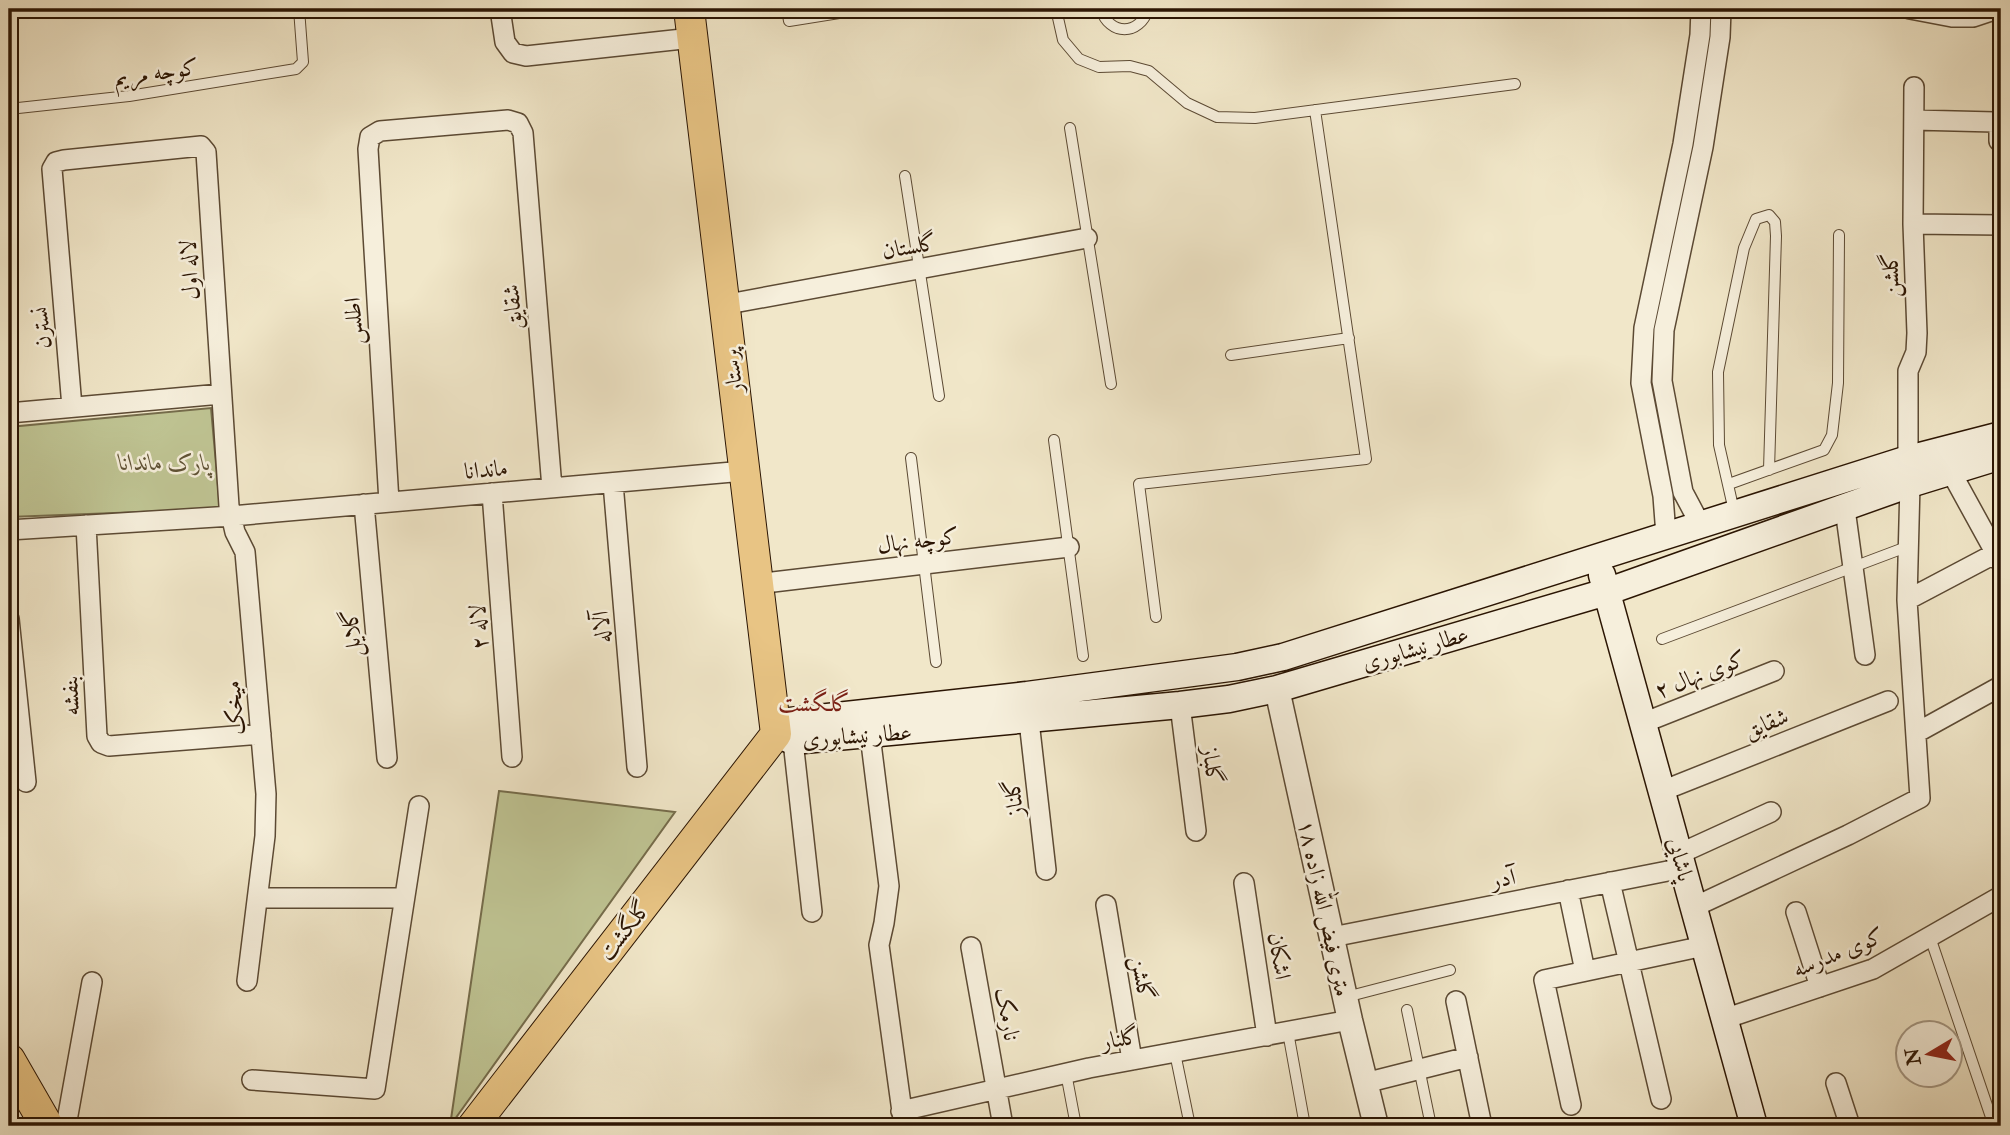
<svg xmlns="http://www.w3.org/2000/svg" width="2010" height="1135" font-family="'IM FELL Double Pica',Amiri,serif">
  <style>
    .green { fill: #bfc493; stroke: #756c4b; stroke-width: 2 }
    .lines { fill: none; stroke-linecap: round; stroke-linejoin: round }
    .service-casing { stroke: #5c4a34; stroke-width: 12 }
    .minor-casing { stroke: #5c4a34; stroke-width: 22 }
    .tertiary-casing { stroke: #5c4a34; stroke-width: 27 }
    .secondary-casing { stroke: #2b1503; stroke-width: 29 }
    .primary-casing { stroke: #2b1503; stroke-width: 32 }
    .trunk-casing { stroke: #2b1503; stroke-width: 34 }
    .service { stroke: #f6efdc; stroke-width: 10 }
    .minor { stroke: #f6efdc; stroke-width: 19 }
    .tertiary { stroke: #f6efdc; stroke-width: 24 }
    .secondary { stroke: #f6efdc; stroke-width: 26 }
    .primary { stroke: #e8c484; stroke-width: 30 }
    .trunk { stroke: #e8c484; stroke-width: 32 }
    .labels { text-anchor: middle; stroke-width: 5; stroke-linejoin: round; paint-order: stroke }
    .street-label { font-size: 23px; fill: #2b1503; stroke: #f6efdc }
    .park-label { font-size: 23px; font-style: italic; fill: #5f5235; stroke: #f6efdc }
    .neighbourhood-label { font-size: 24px; fill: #7a1f14; stroke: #f6efdc }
  </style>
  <rect width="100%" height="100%" fill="#f1e7c9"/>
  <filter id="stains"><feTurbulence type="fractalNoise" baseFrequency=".00286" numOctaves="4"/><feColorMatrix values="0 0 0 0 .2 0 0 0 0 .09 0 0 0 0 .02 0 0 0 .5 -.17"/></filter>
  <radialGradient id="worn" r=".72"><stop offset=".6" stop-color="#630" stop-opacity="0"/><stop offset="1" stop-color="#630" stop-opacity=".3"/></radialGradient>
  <path class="green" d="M 211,408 L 220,509 L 9,517 L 9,427 Z
    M 499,791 L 675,812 L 450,1126 Z"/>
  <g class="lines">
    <g class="service-casing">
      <path id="service" d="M 787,9 L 789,21 L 864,9
        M 1056,9 L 1063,40 L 1079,59 L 1099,67 L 1130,66 L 1149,71 L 1187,103 L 1217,117 L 1255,118 L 1515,84
        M 1101,9 C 1109,36 1140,36 1148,9
        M 9,109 L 129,96 L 296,69 L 303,62 L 299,9
        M 1070,128 L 1111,384
        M 905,176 L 939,396
        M 1231,355 L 1349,338
        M 1054,440 L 1083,656
        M 911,458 L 936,662
        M 1729,484 L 1824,450 L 1832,435 L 1838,383 L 1839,235
        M 1734,511 L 1719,445 L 1718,372 L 1744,248 L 1756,219 L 1769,215 L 1775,222 L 1776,236 L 1769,470
        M 1156,617 L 1139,484 L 1366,459 L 1315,110
        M 1662,639 L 1909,546
        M 1930,937 L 1994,1126
        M 1346,997 L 1450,970
        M 1407,1010 L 1431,1126
        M 1288,1032 L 1305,1126
        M 1175,1053 L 1190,1126
        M 1066,1073 L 1076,1126"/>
    </g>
    <g class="minor-casing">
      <path id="minor" d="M 500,9 L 505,42 L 513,53 L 526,56 L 692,38
        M 1910,9 L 1952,17 L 1973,17 L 1997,9
        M 1914,120 L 1995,122 L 1999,127 L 1999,141
        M 1913,224 L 2001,225
        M 739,302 L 1087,238
        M 72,407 L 52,169 L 56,162 L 64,160 L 201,146 L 206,152 L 229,506 L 235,532 L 245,552 L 266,794 L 265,836 L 247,981
        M 9,413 L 221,394
        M 1908,459 L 1908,371 L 1916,352 L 1917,333 L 1913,224 L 1914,87
        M 1951,472 L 2001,563
        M 613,483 L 637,767
        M 492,493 L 512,757
        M 389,502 L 368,149 L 370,137 L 380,131 L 508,120 L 518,123 L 523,133 L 552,488
        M 364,504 L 387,758
        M 1845,509 L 1865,655
        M 1700,524 L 1683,492 L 1662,381 L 1664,330 L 1703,147 L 1720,37 L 1721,9
        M 86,525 L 97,736 L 101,743 L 109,746 L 261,734
        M 9,530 L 232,516 L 744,471
        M 1666,535 L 1663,496 L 1641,383 L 1644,328 L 1683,144 L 1700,35 L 1701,9
        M 773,582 L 1069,547
        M 1907,600 L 1996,553
        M 9,619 L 26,782
        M 1180,705 L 1196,831
        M 1029,721 L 1046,870
        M 1643,723 L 1774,671
        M 1916,733 L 2001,686
        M 870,735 L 889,886 L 884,923 L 879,945 L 904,1126
        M 793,741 L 812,912
        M 1662,791 L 1888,701
        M 1679,854 L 1771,812
        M 1610,882 L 1661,1099
        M 1244,883 L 1267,1036
        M 1568,890 L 1585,971
        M 258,898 L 404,898
        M 1106,905 L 1132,1060
        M 1694,907 L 1848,835 L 1920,798 L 1907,600 L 1910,484
        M 1796,912 L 1820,987
        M 1332,937 L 1683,868
        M 971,947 L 1003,1126
        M 1456,1001 L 1482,1126
        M 1724,1019 L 1873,969 L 2001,896
        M 252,1080 L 375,1089 L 419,806
        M 1365,1083 L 1468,1057
        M 1836,1083 L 1850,1126
        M 1571,1105 L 1544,980 L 1704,946
        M 901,1111 L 1089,1068 L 1350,1020
        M 66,1126 L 92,982"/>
    </g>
    <g class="tertiary-casing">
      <path id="tertiary" d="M 1277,689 L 1350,1020 L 1376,1126"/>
    </g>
    <g class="secondary-casing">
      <path id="secondary" d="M 2001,435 L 1908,459 L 1283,657 L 1237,667 L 1027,695 L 791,721 L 776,734 L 793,741 L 1180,705 L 1229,699 L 1277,689 L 1606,592 L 1910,484 L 2001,456
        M 1602,575 L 1754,1126"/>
    </g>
    <g class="primary-casing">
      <path id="primary" d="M 473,1126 L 776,734 L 689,9"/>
    </g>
    <g class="trunk-casing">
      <path id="trunk" d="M 9,1060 L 47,1126"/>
    </g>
    <use href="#service" class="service"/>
    <use href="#minor" class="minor"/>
    <use href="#tertiary" class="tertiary"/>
    <use href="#secondary" class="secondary"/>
    <use href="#primary" class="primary"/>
    <use href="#trunk" class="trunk"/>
  </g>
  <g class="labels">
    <g class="street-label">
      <text transform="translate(156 72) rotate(-8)" y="8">کوچه مریم</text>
      <text transform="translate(909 246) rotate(-10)" y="8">گلستان</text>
      <text transform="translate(189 270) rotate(-94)" y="8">لاله اول</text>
      <text transform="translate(1890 275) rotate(-92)" y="8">گلشن</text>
      <text transform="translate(512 307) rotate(-95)" y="8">شقایق</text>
      <text transform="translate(353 321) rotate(-93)" y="8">اطلس</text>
      <text transform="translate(41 328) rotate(-95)" y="8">نسترن</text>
      <text transform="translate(732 371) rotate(-97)" y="8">پرستار</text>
      <text transform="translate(486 469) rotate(-5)" y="8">ماندانا</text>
      <text transform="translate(918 540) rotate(-7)" y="8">کوچه نهال</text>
      <text transform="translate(478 627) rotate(-94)" y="8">لاله ۲</text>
      <text transform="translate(601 627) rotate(-95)" y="8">آلاله</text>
      <text transform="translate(351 633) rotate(-95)" y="8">گلایل</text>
      <text transform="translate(1415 648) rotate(-16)" y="8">عطار نیشابوری</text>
      <text transform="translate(1700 674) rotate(-21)" y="8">کوی نهال ۲</text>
      <text transform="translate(70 696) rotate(-93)" y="8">بنفشه</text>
      <text transform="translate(234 708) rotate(-95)" y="8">میخک</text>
      <text transform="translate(1766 723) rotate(-22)" y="8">شقایق</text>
      <text transform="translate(857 735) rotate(-4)" y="8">عطار نیشابوری</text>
      <text transform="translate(1213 765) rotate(83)" y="8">گلباز</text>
      <text transform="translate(1013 798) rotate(-97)" y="8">گلناز</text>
      <text transform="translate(1681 859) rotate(75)" y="8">پاشایی</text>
      <text transform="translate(1503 878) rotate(-11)" y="8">آدر</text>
      <text transform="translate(1325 908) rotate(78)" y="8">۱۸ متری فیض الله زاده</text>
      <text transform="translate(624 930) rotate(-52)" y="8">گلگشت</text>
      <text transform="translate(1838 952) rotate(-22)" y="8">کوی مدرسه</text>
      <text transform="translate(1280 956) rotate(81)" y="8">اشکان</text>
      <text transform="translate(1143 978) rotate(80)" y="8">گلشن</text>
      <text transform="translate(1008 1014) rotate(80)" y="8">نارمک</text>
      <text transform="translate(1120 1038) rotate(-10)" y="8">گلنار</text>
    </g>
    <g class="park-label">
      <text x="165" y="470">پارک ماندانا</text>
    </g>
    <g class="neighbourhood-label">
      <text x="814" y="711">گلگشت</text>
    </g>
  </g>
  <rect width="2010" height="1135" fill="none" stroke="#f1e7c9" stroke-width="35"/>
  <rect x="10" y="10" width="1989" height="1114" fill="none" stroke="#2b1503" stroke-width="3.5"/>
  <rect x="18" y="18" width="1975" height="1100" fill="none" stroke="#2b1503" stroke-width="2"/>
  <g transform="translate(1929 1054) rotate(260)"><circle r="33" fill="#f6efdc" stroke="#a59885" stroke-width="2"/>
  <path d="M0-5L12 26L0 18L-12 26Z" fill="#8f2418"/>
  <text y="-10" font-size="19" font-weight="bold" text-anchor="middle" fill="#2b1503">N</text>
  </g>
  <rect width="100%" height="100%" filter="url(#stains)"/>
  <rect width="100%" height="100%" fill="url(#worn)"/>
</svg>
